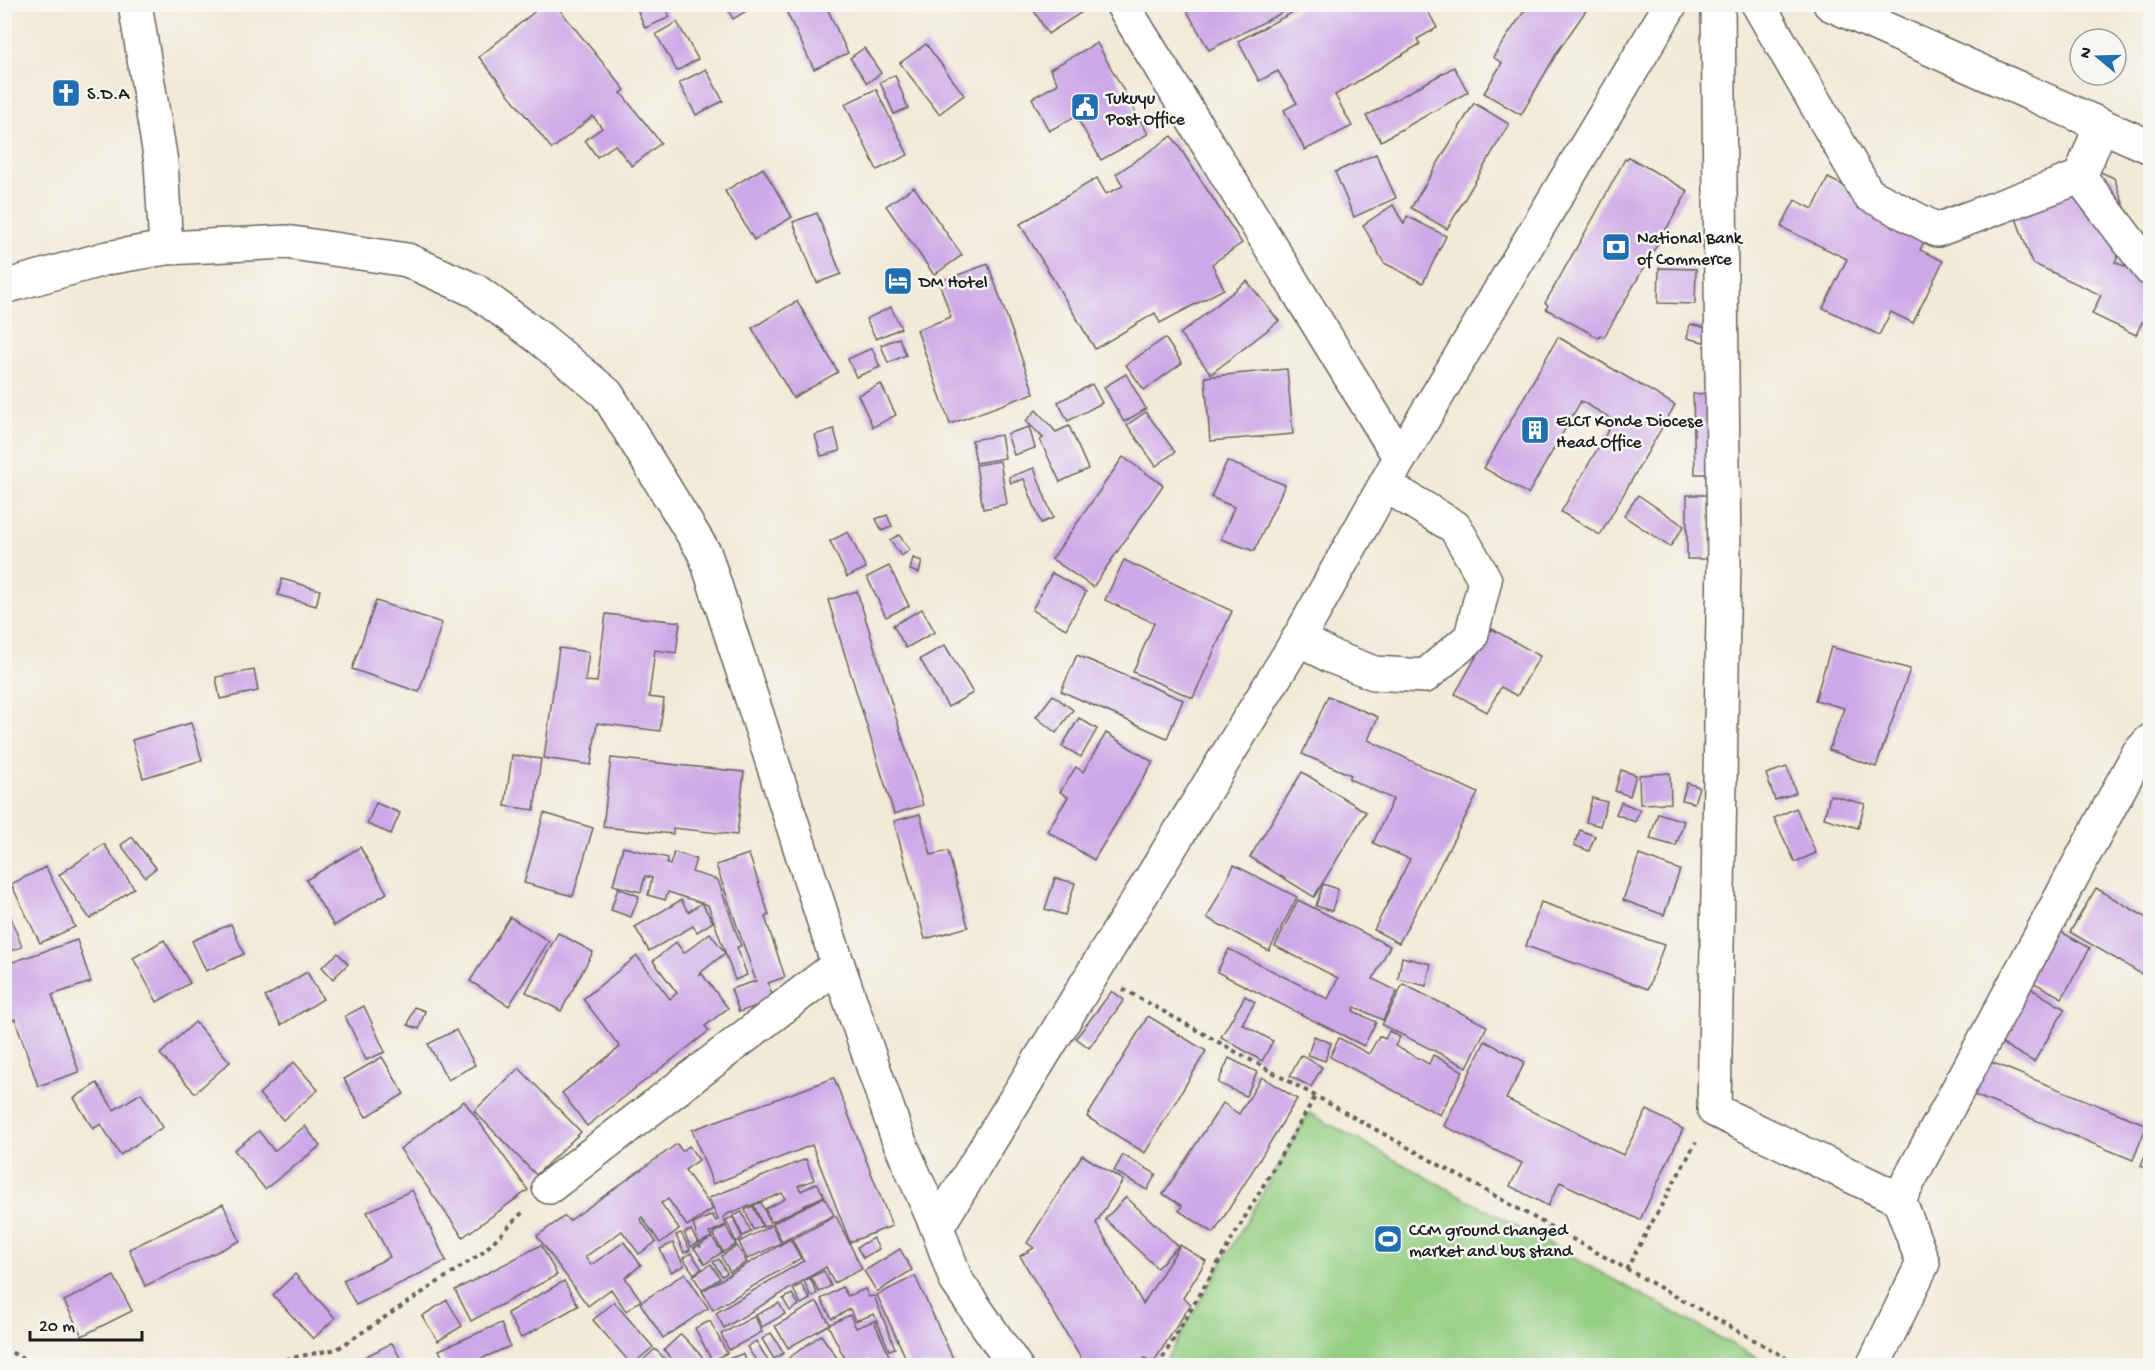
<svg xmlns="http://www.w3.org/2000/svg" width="2155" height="1370" font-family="'Gochi Hand',sans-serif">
<rect width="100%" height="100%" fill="#f6f6f2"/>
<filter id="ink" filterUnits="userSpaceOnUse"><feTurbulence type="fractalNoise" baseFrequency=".0167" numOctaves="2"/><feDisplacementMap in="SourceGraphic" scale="12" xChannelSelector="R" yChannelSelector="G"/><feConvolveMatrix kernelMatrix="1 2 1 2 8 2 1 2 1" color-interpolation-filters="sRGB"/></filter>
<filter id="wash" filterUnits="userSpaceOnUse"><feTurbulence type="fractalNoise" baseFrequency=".008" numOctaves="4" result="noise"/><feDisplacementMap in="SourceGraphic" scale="24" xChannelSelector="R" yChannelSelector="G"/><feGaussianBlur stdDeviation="1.35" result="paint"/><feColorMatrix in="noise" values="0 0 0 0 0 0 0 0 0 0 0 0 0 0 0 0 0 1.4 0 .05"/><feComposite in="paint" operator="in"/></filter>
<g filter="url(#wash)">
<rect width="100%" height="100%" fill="#f2e9d6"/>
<polygon fill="#95cf83" stroke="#587650" stroke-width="1.5" points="1309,1113 1770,1365 1163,1365"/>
<g id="blocks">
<g fill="#cda7e7">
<polygon points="544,4 555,4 625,90 621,93 661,143 632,166 615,145 597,157 585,140 602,128 593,116 552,149 479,57"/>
<polygon points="635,4 664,4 670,17 645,28"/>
<polygon points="725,4 758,4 733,19"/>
<polygon points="805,4 825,4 848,53 814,69 787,13"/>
<polygon points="1030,4 1089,4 1090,7 1048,34"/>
<polygon points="1183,4 1299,4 1209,50"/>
<polygon points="1309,4 1424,4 1437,28 1417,39 1420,44 1335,95 1352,126 1305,150 1284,110 1297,103 1278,71 1259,81 1238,41"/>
<polygon points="1529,4 1589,6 1558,51 1521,115 1484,93 1502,63 1493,57"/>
<polygon points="677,22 698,59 677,71 656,34"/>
<polygon points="1097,43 1148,134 1101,160 1076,116 1049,131 1032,98 1058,84 1050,69"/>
<polygon points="926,44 964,95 939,114 900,63"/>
<polygon points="864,48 881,73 867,83 850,58"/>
<polygon points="1454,67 1468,92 1381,141 1366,116"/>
<polygon points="706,69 723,101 696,115 679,83"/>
<polygon points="895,75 908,108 894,114 880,82"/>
<polygon points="876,89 908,155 877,170 845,104"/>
<polygon points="1474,103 1509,124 1447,229 1411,208"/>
<polygon points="1172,136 1242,243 1212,264 1224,289 1160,323 1155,313 1095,349 1020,224 1097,178 1106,194 1123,186 1116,174"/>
<polygon points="1376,154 1396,198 1354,217 1335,172"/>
<polygon points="1629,157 1688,191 1604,337 1600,335 1599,338 1546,309 1548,305 1545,303 1595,215 1625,159 1627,160"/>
<polygon points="2079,162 2114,178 2132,227 2115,262 2150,278 2150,326 2142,322 2136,335 2092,314 2101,295 2032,263 2015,215"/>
<polygon points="763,168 792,217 754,240 725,191"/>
<polygon points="1828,178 1881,204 1875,216 1925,240 1920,250 1943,261 1913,323 1891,312 1879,335 1823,308 1847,259 1781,227 1795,200 1813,209"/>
<polygon points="914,187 962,255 934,275 886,206"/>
<polygon points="1393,205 1404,224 1407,216 1446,236 1423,283 1384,263 1363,225"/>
<polygon points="817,213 841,274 817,283 793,222"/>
<polygon points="988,264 1034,393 950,424 917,330 951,317 939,282"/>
<polygon points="1659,268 1696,269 1695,304 1658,303"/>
<polygon points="1247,281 1279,321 1211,374 1180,334"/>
<polygon points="797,301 838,372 793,398 752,328"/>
<polygon points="891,307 901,328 876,339 866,319"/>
<polygon points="1690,324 1711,329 1707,343 1687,338"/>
<polygon points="1558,337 1675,405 1600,535 1561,512 1614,420 1581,401 1528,494 1484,468"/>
<polygon points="899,338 906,355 888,363 881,345"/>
<polygon points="1165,338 1182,363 1144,390 1126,365"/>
<polygon points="872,348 880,367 856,377 848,359"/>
<polygon points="1287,369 1293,434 1210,441 1205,377"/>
<polygon points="1126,374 1146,409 1124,422 1104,387"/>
<polygon points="881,384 896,415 873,427 858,395"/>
<polygon points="1092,384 1102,403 1068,421 1058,402"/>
<polygon points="1713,393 1714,474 1695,474 1693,394"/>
<polygon points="1036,410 1056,432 1069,426 1088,469 1060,482 1040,440 1043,438 1026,421"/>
<polygon points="1146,412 1175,452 1156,466 1127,425"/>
<polygon points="1029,427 1035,448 1014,455 1007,434"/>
<polygon points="834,429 840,451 821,456 815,435"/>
<polygon points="1001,435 1005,458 976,463 972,440"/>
<polygon points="1123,457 1163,485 1093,587 1052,559"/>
<polygon points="1000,461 1007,504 983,509 976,465"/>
<polygon points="1227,461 1285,485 1254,551 1221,539 1234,507 1211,497"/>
<polygon points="1034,468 1053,518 1041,523 1024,479 1011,483 1009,477"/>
<polygon points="1638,495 1684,526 1670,547 1624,516"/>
<rect x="1687" y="495" width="20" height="64"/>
<polygon points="887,515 892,526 882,531 876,519"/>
<polygon points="848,532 866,568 847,577 830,541"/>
<polygon points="899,535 910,550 901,556 890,540"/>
<polygon points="913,558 922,561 919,573 910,570"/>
<polygon points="1124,560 1232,611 1193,698 1133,672 1154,623 1105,600"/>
<polygon points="889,566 909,606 886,617 867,577"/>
<polygon points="1052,573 1086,592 1066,629 1032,610"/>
<polygon points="282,579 320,590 316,606 278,595"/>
<polygon points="857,591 923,805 894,814 828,600"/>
<polygon points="376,601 442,623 419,692 352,669"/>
<polygon points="922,609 935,632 906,648 893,625"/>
<polygon points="606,614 680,622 676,653 655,650 649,697 664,699 660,731 597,723 591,765 544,758 559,648 589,652 585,681 597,682"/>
<polygon points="1492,629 1540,656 1517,696 1501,687 1487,712 1455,694"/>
<polygon points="945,645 973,693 948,707 920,659"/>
<polygon points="1831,647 1910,669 1876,767 1829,750 1844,708 1815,700"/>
<polygon points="1077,655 1183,700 1167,738 1061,691"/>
<polygon points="254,670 258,691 220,699 216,677"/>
<polygon points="1053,695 1073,710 1056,733 1036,717"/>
<polygon points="1328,696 1378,717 1368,740 1478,793 1399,943 1374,930 1410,859 1373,843 1393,799 1349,779 1351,775 1302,754"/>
<polygon points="1079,718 1097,729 1081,757 1062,746"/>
<polygon points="191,723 202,760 143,778 132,740"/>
<polygon points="1106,733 1153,762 1094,860 1047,831 1068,797 1060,792 1076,767 1083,772"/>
<polygon points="512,755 541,759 534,810 505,806"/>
<polygon points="611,758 744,772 737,835 673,828 673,834 603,827"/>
<polygon points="1787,767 1796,793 1775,800 1766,774"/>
<polygon points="1621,770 1636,775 1630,796 1615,791"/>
<polygon points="1302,772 1366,812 1314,897 1250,857"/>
<polygon points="1670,773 1671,803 1640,804 1639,775"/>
<polygon points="1687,783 1699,787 1694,803 1682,800"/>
<polygon points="1830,795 1865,804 1858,828 1824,818"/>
<polygon points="1592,798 1607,802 1600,826 1586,822"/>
<polygon points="1621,802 1640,810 1635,822 1616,814"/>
<polygon points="376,803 400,813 391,834 367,824"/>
<polygon points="1796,808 1816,853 1795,862 1774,818"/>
<polygon points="544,813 593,828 573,896 524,883"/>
<polygon points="1658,813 1684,821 1676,846 1650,839"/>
<polygon points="920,814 931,855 948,851 968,927 925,939 894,821"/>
<polygon points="1580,830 1595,836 1589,851 1574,845"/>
<polygon points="132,837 156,868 145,877 121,845"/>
<polygon points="104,844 134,888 90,919 59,875"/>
<polygon points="360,847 387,893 334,926 306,880"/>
<polygon points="623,847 668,858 667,864 670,865 674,852 696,859 692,872 718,880 741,946 737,947 747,975 735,980 708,905 668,892 665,900 648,895 652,878 645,876 641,892 613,885"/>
<polygon points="749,854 769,915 765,917 785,977 768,983 774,1000 739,1012 731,989 756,981 716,865"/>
<polygon points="1639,855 1680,870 1664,915 1623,900"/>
<polygon points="1234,865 1297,897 1269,951 1207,918"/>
<polygon points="46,867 75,927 40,943 11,884"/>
<polygon points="1055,878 1075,883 1065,915 1045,909"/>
<polygon points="1323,884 1338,889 1332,911 1316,906"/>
<polygon points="618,888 639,896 631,917 611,910"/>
<polygon points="2096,888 2150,920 2150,979 2070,932"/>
<polygon points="681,900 688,912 702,903 713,922 697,932 693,926 649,951 635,927"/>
<polygon points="1298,900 1390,946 1373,979 1397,991 1383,1020 1355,1007 1353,1011 1376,1022 1364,1046 1217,972 1229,949 1328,999 1338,978 1275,946"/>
<polygon points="1541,902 1664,945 1648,989 1526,946"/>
<polygon points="7,908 22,947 4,953 4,909"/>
<polygon points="510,917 549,941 509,1006 470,981"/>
<polygon points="231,924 244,954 206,971 192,941"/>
<polygon points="2052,927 2090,948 2062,998 2025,978"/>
<polygon points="558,933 593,952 561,1011 526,992"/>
<polygon points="710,933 725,953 699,974 700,975 702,974 728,1008 705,1026 709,1031 587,1126 562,1093 620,1047 583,999 637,956 670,999 677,993 653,961 676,942 684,953"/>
<polygon points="77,940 91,982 52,995 79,1072 38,1086 15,1019 4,1023 4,965"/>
<polygon points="164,940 190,983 157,1002 133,958"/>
<polygon points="338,953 348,964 333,979 322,967"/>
<polygon points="1402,957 1431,964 1426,986 1398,979"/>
<polygon points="307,972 323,999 281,1025 265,997"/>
<polygon points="1403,984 1487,1026 1467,1067 1382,1025"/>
<polygon points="2023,984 2065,1009 2034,1062 1992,1038"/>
<polygon points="1112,991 1124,1000 1089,1048 1076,1038"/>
<polygon points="1245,996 1255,1002 1242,1024 1273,1041 1262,1061 1221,1037"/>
<polygon points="364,1006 385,1052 366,1060 345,1016"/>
<polygon points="414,1007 425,1011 419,1029 408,1025"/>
<polygon points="1148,1016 1206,1051 1145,1153 1087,1117"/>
<polygon points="195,1022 230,1062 195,1093 160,1054"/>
<polygon points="456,1030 475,1065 448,1080 428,1044"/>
<polygon points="1389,1031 1400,1037 1395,1046 1429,1064 1433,1055 1463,1071 1440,1115 1330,1057 1339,1038 1369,1054 1379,1036 1385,1039"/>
<polygon points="1314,1036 1331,1043 1325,1061 1308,1055"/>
<polygon points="1485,1041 1525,1062 1506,1099 1623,1155 1647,1110 1683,1129 1640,1220 1560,1182 1548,1206 1510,1186 1522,1163 1444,1126"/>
<polygon points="1301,1055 1322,1067 1311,1087 1290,1076"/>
<polygon points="382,1057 404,1094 366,1117 344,1079"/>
<polygon points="1229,1058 1257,1072 1246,1096 1218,1083"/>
<polygon points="1986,1060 2147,1125 2133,1160 1972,1094"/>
<polygon points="294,1062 318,1090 283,1120 259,1094"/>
<polygon points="519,1068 581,1132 536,1175 474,1111"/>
<polygon points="4,1070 10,1088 4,1090"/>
<polygon points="1262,1077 1297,1099 1214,1233 1179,1211 1182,1206 1163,1194 1223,1103 1239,1114"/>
<polygon points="834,1078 892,1226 850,1242 812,1145 713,1184 692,1130"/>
<polygon points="97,1083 114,1110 141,1093 163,1127 120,1155 101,1124 93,1129 74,1098"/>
<polygon points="464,1101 528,1190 463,1237 400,1149"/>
<polygon points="305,1126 320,1146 265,1189 234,1150 259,1131 274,1151"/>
<polygon points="677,1144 682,1151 689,1146 699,1160 685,1170 713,1209 687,1226 668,1199 661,1203 679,1229 660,1243 642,1217 640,1219 656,1242 639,1254 622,1231 585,1257 591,1265 624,1242 641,1265 625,1278 641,1300 626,1311 611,1289 588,1306 537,1236 565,1216 569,1221"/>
<polygon points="2150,1144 2150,1170 2141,1166"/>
<polygon points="1082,1155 1123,1180 1096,1223 1143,1304 1180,1245 1206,1261 1183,1298 1191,1304 1153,1363 1145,1358 1141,1365 1085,1365 1020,1256 1034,1248 1027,1243"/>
<polygon points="1123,1155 1156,1174 1147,1190 1114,1171"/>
<polygon points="806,1159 814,1180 798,1186 801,1191 817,1183 824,1196 772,1222 765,1209 785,1199 782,1193 732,1213 731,1212 723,1217 726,1225 709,1233 712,1237 699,1243 693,1224 712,1215 716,1221 718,1220 709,1198"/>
<polygon points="412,1190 446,1261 356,1305 343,1280 390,1257 367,1212"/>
<polygon points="824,1197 834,1215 782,1242 773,1223"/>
<polygon points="1126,1197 1178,1246 1157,1268 1105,1219"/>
<polygon points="761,1202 770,1224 763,1227 754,1205"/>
<polygon points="223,1204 240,1241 145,1286 129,1249"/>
<polygon points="753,1206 762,1226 753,1230 745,1210"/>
<polygon points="742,1212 751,1232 743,1236 733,1216"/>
<polygon points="836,1216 862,1269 834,1283 826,1267 724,1328 716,1313 803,1261 804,1262 792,1239"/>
<polygon points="733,1217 742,1238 736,1242 726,1220"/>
<polygon points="772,1225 781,1243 747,1259 739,1242"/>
<polygon points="726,1226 736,1245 723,1252 713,1233"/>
<polygon points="691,1230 698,1243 691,1247 684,1233"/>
<polygon points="681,1233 690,1250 684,1253 676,1235"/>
<polygon points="712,1237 722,1252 705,1264 694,1248 699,1245 701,1248 700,1245"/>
<polygon points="873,1238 879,1249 863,1258 857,1247"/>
<polygon points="790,1239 801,1258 713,1310 702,1291"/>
<polygon points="673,1243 684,1266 671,1272 660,1249"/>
<polygon points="541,1245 557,1275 471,1321 455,1290"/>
<polygon points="737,1246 747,1262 730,1272 721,1256"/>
<polygon points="900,1249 912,1270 877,1292 864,1271"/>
<polygon points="691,1253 702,1269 694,1274 683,1258"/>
<polygon points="719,1259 727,1273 722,1276 713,1262"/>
<polygon points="711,1264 720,1278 702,1290 693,1276"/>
<polygon points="824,1271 831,1286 819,1292 811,1277"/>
<polygon points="685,1273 708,1308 663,1338 640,1303"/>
<polygon points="295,1274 335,1318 313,1339 273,1295"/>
<polygon points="114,1276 132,1311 82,1336 64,1301"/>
<polygon points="915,1276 956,1365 909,1365 877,1295"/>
<polygon points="810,1278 817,1294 811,1297 804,1281"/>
<polygon points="564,1281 578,1306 521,1338 507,1313"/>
<polygon points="801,1284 810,1299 801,1304 793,1289"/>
<polygon points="842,1287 848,1296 865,1289 869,1297 874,1296 895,1348 889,1350 874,1314 855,1321 850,1309 832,1319 821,1299"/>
<polygon points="792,1294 799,1305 790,1311 783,1299"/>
<polygon points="447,1300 462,1326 438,1341 422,1316"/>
<polygon points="614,1302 653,1347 632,1365 593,1320"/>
<polygon points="817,1302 830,1324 788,1348 775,1326"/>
<polygon points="779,1303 785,1314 762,1327 756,1315"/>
<polygon points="850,1315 856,1328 874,1321 893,1365 872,1365 869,1359 857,1365 848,1365 828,1325"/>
<polygon points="755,1316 762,1332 729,1350 721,1334"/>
<polygon points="710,1321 727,1353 712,1361 695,1328"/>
<polygon points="501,1323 510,1346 467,1365 446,1365 439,1350"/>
<polygon points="771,1333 784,1353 774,1359 762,1339"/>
<polygon points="681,1334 710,1365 677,1365 664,1350"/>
<polygon points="821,1335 842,1365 779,1365"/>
<polygon points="756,1341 771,1365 759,1365 747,1347"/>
<polygon points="392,1343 404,1365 349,1365"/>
<polygon points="655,1349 671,1365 638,1365"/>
<polygon points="742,1354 750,1365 722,1365 720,1362"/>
</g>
</g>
</g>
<g filter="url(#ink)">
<use href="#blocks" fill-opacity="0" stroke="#67645d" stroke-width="1.5"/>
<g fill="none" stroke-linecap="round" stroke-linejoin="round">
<g stroke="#67645d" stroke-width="36">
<g id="minor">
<polyline points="135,4 161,162 166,248"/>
<polyline points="1122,4 1400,458"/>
<polyline points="1718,4 1724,560 1714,1110 1899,1199 1923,1263 1873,1366"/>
<polyline points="1758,4 1868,194 1937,230 2080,177 2101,126"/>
<polyline points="1830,4 2150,147"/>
<polyline points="2080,177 2150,269"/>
<polyline points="1299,638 1330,656 1374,673 1425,676 1471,637 1485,580 1455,527 1385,485"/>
<polyline points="549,1187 838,965"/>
<polyline points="1899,1199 2138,754 2150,741"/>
</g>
</g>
<g stroke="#67645d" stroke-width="36">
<polyline id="major" points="937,1227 1299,638 1400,458 1671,4"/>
</g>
<g stroke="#67645d" stroke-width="36">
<polyline id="highway" points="4,287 107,258 166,248 286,242 407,260 476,291 541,339 607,394 705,554 838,965 897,1136 937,1227 956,1280 1015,1366"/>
</g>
<g stroke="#67645d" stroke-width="4" stroke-dasharray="4.5 4.5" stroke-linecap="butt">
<polyline points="1123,989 1801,1366"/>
<polyline points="1626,1270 1696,1142"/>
<polyline points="4,1348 35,1366"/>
<polyline points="250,1366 337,1349 482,1253 523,1212"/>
<polyline points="522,1366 533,1360 552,1366"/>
<polyline points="1158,1366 1315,1097"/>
</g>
<use href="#minor" stroke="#fff" stroke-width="33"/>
<use href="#major" stroke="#fff" stroke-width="33"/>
<use href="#highway" stroke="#fff" stroke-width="33"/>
</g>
</g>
<defs>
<g id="church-square" transform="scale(1.5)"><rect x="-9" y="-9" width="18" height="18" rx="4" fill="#1f6fb2" stroke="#f6f6f2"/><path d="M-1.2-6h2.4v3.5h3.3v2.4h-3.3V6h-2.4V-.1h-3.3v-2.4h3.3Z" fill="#fff"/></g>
<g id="civic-square" transform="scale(1.5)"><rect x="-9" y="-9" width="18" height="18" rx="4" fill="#1f6fb2" stroke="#f6f6f2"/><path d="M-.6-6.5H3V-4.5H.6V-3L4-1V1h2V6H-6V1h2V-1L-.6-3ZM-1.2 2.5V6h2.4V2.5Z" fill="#fff"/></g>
<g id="bank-square" transform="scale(1.5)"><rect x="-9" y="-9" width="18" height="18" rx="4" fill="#1f6fb2" stroke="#f6f6f2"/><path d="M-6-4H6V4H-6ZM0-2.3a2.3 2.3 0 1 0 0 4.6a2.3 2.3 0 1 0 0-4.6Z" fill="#fff"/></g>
<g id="hotel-square" transform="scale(1.5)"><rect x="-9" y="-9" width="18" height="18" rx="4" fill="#1f6fb2" stroke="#f6f6f2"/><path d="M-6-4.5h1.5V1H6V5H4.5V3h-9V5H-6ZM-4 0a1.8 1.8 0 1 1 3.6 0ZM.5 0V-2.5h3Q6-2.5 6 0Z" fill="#fff"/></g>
<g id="building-square" transform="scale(1.5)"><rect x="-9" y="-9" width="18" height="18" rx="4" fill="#1f6fb2" stroke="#f6f6f2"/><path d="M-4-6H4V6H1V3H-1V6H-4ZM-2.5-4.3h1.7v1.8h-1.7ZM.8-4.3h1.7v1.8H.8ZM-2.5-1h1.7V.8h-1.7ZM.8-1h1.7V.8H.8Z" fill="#fff"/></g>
<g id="stadium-square" transform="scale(1.5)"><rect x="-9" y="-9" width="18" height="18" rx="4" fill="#1f6fb2" stroke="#f6f6f2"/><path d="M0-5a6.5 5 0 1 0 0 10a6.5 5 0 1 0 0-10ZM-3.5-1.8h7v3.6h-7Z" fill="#fff"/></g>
</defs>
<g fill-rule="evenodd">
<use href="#church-square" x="66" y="93"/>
<use href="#civic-square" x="1085" y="107"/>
<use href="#bank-square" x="1616" y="247"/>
<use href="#hotel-square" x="898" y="281"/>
<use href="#building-square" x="1535" y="430"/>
<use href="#stadium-square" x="1388" y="1239"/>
</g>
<g text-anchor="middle" stroke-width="5" stroke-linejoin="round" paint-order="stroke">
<g font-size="18" fill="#1c1c1c" stroke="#f6f6f2" text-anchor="start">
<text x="87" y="99">S.D.A</text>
<text x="1106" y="103">Tukuyu<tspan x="1106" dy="21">Post Office</tspan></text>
<text x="1637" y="243">National Bank<tspan x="1637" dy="21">of Commerce</tspan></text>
<text x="919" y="287">DM Hotel</text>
<text x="1556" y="426">ELCT Konde Diocese<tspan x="1556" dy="21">Head Office</tspan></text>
<text x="1409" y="1235">CCM ground changed<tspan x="1409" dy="21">market and bus stand</tspan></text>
</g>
</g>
<rect width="2155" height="1370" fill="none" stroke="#f6f6f2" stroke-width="24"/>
<g transform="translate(2098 57) rotate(289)"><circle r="28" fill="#f6f6f2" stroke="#9f9f9c" stroke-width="1.5"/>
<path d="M0-4.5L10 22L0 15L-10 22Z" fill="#1f6fb2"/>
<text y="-9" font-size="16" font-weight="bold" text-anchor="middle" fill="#1c1c1c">N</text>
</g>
<path d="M30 1331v9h112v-9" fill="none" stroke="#1c1c1c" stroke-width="3"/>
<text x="39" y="1331" font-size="18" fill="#1c1c1c" stroke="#f6f6f2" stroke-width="4.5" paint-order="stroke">20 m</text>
</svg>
